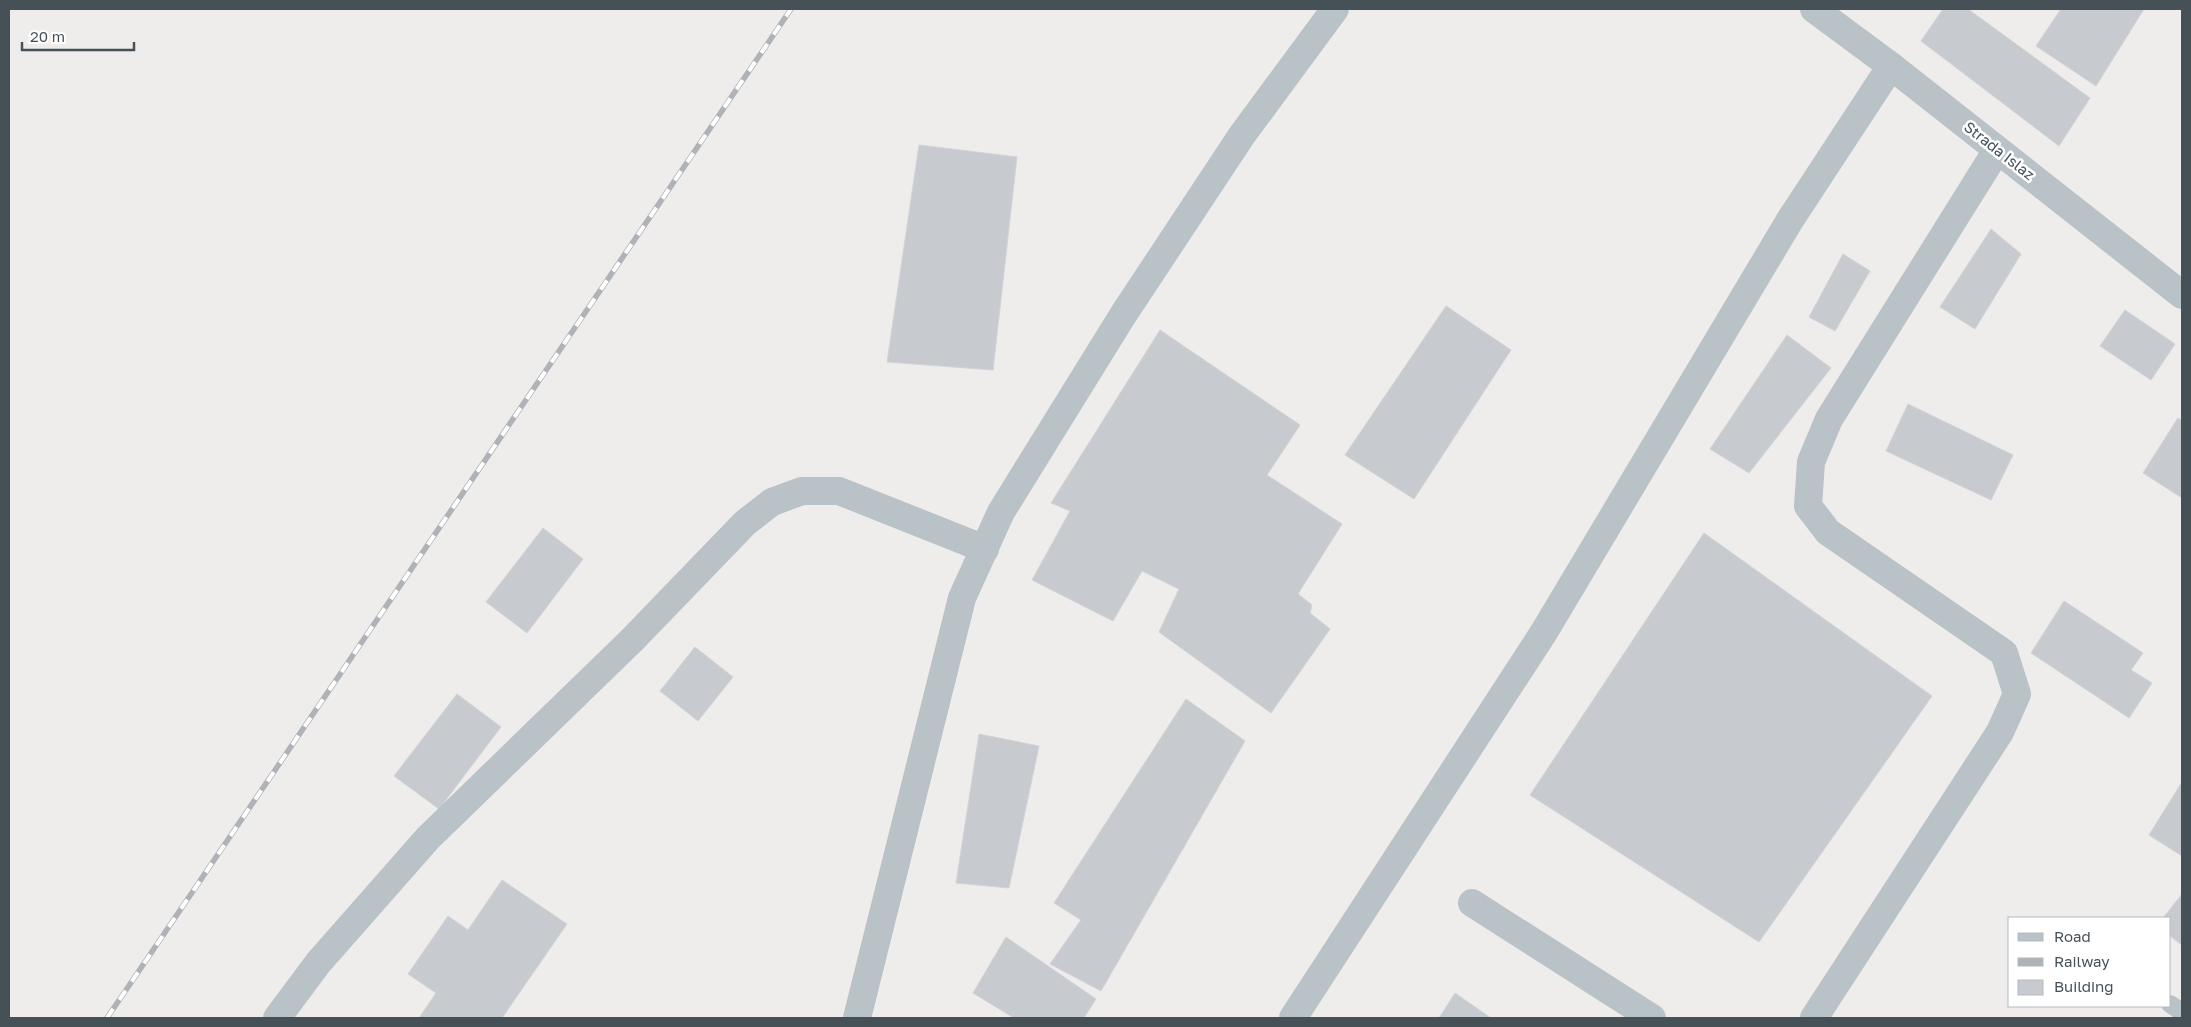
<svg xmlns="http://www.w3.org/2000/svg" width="2191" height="1027" font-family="'Golos Text',sans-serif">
<rect width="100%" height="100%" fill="#efecec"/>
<g fill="#c7cacf" stroke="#d1d3d7">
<polygon points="1943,9 1968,9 2090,98 2059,146 1921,41"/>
<polygon points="2061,9 2144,9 2096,86 2036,46"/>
<polygon points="919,145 1017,157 993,370 887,362"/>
<polygon points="1991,229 2021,254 1975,329 1940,307"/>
<polygon points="1843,254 1870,271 1835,331 1809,317"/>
<polygon points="1446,306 1511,350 1414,499 1345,455"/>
<polygon points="2125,310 2175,344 2151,380 2100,346"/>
<polygon points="1160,330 1300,425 1267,475 1342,524 1298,594 1312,605 1310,613 1330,629 1271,713 1159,632 1179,589 1142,571 1113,621 1032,580 1070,511 1051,503"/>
<polygon points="1787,335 1831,368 1749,473 1710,449"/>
<polygon points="1908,404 2013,455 1991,500 1886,451"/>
<polygon points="2178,418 2182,421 2182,498 2143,473"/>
<polygon points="543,528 583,559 527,633 486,602"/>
<polygon points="1704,533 1932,696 1759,942 1530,795"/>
<polygon points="2064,601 2143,653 2131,670 2152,683 2129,718 2031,653"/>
<polygon points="695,647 733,677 698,721 660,691"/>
<polygon points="457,694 501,727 439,809 394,776"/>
<polygon points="1186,699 1245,741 1101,991 1050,964 1081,920 1054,903"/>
<polygon points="979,734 1039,746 1009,888 956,883"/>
<polygon points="2182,782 2182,856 2149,835"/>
<polygon points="502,880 567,924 502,1018 419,1018 436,993 408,974 448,916 468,930"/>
<polygon points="2182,894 2182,945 2170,936 2170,918 2163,918"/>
<polygon points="1006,937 1096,999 1084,1018 1014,1018 973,993"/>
<polygon points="1455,993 1491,1018 1439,1018"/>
</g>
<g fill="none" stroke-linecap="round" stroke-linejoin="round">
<polyline stroke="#b9c2c7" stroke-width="18" points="2170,1004 2182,1012"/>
<g stroke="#b9c2c7" stroke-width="28">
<polyline points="1814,9 1891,66 2182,295"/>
<polyline points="1472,903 1652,1018"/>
<polyline points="277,1018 318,963 428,838 632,640 745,523 772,502 802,491 839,491 985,549"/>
<polyline points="857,1018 962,598 1001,512 1123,315 1242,135 1335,9"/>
<polyline points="1293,1018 1544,632 1790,220 1891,66"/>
<polyline points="1814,1018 2000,732 2017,694 2004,653 1828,532 1808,506 1811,462 1829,419 1997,150"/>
</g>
<g stroke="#afb2b6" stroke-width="5.5">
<polyline id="rail" points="107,1018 791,9"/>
</g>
<use href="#rail" stroke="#fff" stroke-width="4" stroke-dasharray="11" stroke-linecap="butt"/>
</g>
<g text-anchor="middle" stroke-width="5" stroke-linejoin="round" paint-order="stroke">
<g font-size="15" fill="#465157" stroke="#fff">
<text transform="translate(1999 151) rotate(38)" y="5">Strada Islaz</text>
</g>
</g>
<rect width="2191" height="1027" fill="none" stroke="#465157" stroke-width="20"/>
<rect x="2008" y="917" width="162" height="90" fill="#ffffff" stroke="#b5b9bc"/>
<rect x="2018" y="933" width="25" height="8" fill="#b9c2c7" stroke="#b5b9bc"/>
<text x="2054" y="942" font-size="15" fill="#465157">Road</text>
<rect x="2018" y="958" width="25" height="8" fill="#afb2b6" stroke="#b5b9bc"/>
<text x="2054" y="967" font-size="15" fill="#465157">Railway</text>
<rect x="2018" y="980" width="25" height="15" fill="#c7cacf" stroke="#b5b9bc"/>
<text x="2054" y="992" font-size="15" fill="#465157">Building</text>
<path d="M22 42v8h112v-8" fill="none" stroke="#465157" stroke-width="2.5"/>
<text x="30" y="42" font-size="15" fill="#465157" stroke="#ffffff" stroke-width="4" paint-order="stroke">20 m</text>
</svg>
